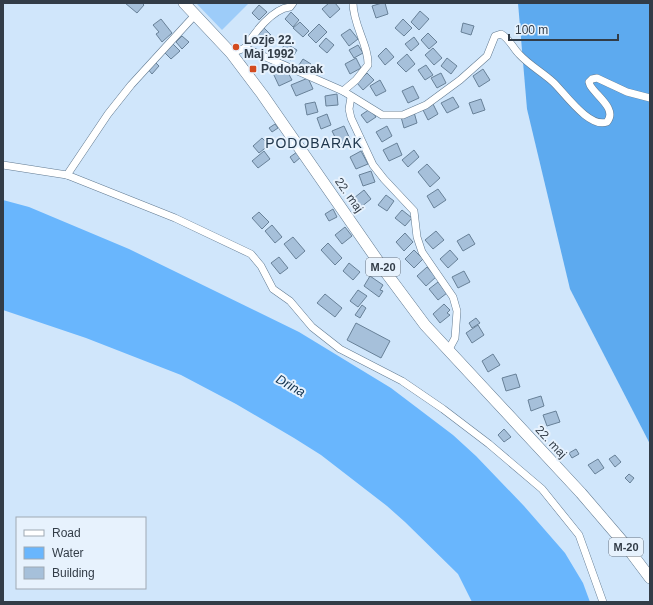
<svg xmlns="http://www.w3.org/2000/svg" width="653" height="605" font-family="Arial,sans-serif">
<rect width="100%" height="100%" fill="#d0e6fb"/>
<polygon fill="#9dccf9" points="196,3 249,3 222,30"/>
<polygon fill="#5daaef" points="518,3 650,3 650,444 570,289 527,109"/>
<polygon fill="#69b6fd" points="3,200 29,207 129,249 299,332 391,388 453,435 476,456 524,506 565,553 583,583 590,602 472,602 458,574 405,522 387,506 321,455 294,438 236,404 181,375 86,338 3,310"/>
<g fill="#a6c0da" stroke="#688198">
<polygon points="125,3 142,3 144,5 137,13"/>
<polygon points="329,3 335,3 340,9 330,18 322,9"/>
<polygon points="382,3 385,3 388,14 376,18 372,6"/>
<polygon points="259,5 267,12 259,20 252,13"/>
<polygon points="420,11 429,19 419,30 411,22"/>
<polygon points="291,12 299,20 293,27 285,19"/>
<polygon points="161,19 172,33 162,42 156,34 159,32 153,25"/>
<polygon points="403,19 412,28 404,36 395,28"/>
<polygon points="300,22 309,31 303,37 293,28"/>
<polygon points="463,23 474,26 471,35 461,32"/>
<polygon points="319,24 327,32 316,43 308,35"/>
<polygon points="263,27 271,35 261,44 254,36"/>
<polygon points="350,29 358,39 349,46 341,35"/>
<polygon points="428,33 437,42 429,49 421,40"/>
<polygon points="182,36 189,42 182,49 176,42"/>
<polygon points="414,37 419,44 411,51 405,44"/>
<polygon points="326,38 334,45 327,53 319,46"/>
<polygon points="285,43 297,50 291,60 280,53"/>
<polygon points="173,44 180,51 171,59 164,52"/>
<polygon points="358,45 363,53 354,58 349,50"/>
<polygon points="386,48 394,57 385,65 378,56"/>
<polygon points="433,48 442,58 434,65 425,55"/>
<polygon points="407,54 415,64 406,72 397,63"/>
<polygon points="356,58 361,68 350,74 345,64"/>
<polygon points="447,58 457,66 451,74 441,66"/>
<polygon points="303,59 311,64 307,70 299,65"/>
<polygon points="154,61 159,66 152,74 147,68"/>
<polygon points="426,65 433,75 425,80 418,70"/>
<polygon points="285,67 292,80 279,86 273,73"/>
<polygon points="483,69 490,80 479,87 473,76"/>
<polygon points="367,73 374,80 363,90 357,83"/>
<polygon points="441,73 446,83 437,88 431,78"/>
<polygon points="308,78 313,89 296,96 291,85"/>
<polygon points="380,80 386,91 376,96 370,86"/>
<polygon points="413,86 419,98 408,103 402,91"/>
<polygon points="337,94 338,105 326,106 325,96"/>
<polygon points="453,97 459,107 447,113 441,103"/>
<polygon points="481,99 485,110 473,114 469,103"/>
<polygon points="315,102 318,112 307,115 305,104"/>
<polygon points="433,104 438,114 428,120 423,110"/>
<polygon points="370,109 376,117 367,123 361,115"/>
<polygon points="414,112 417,123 404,128 401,117"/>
<polygon points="327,114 331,125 321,129 317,118"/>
<polygon points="275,124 278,128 272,132 269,128"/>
<polygon points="344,126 350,139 339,145 332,131"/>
<polygon points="387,126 392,136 382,142 376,132"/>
<polygon points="262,138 269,145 259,153 253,146"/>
<polygon points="397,143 402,155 389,161 383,150"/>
<polygon points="414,150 419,157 408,167 402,160"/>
<polygon points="264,151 270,159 258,168 252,161"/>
<polygon points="361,151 368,164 356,169 350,157"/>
<polygon points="297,152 301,157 294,163 290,157"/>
<polygon points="427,164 440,178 430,187 418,172"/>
<polygon points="371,171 375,182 363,186 359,175"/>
<polygon points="438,189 446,200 434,208 427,196"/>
<polygon points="364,190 371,199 361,207 354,198"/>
<polygon points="386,195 394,201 387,211 378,205"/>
<polygon points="333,209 337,217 329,221 325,214"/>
<polygon points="402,210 412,218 405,226 395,218"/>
<polygon points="259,212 269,222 262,229 252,218"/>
<polygon points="272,225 282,237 275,243 265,231"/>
<polygon points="345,227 352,236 342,244 335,235"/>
<polygon points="436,231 444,240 433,249 425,240"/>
<polygon points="405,233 413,242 404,251 396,242"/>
<polygon points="469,234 475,244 463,251 457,241"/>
<polygon points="293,237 305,251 296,259 284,244"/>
<polygon points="328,243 342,258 335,265 321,250"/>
<polygon points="414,250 423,259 414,268 405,259"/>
<polygon points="450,250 458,259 448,268 440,259"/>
<polygon points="279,257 288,268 280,274 271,263"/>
<polygon points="349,263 360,272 353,280 343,271"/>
<polygon points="427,267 436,277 426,286 417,276"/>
<polygon points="464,271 470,282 458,288 452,277"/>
<polygon points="370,276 383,285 380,290 383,291 379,297 364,286"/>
<polygon points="438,282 447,293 438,300 429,289"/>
<polygon points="358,290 367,296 358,307 350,301"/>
<polygon points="325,294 342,308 335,317 317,303"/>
<polygon points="444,304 450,310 447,313 450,315 440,323 433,314"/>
<polygon points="362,305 366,308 360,318 355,315"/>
<polygon points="476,318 480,323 472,328 469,323"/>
<polygon points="356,323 390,341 381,358 347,340"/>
<polygon points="478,325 484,335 472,343 466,333"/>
<polygon points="493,354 500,365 488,372 482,361"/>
<polygon points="516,374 520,387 506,391 502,378"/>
<polygon points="541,396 544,406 531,411 528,400"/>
<polygon points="556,411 560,422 547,426 543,415"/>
<polygon points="504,429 511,437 504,442 498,435"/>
<polygon points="576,449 579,454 572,458 569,453"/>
<polygon points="615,455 621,462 615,467 609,459"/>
<polygon points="598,459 604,468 595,474 588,465"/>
<polygon points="629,474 634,478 630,483 625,478"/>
</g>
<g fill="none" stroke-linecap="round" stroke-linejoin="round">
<g stroke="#617a91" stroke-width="8">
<g id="street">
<path d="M245,48C254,33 272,9 290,7L293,3"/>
<path d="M231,53L245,48L343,91L382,115H403L426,105L460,80L487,56L495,36L501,34C509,38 513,48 519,54C529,65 542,72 553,82C564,92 589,129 607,122C618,109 595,95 590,85L589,82L592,79L597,78L627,92L650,98"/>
<path d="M343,91L356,80L368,65C369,46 353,25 353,3"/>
<polyline points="351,97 349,109 351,118 373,165 384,179 414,211 417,237 422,252 453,297 457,311 455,338 448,351"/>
<polyline points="3,165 67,175 175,218 251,254 261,266 273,289 290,301 312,327 340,349 402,381 443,409 489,444 542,489 579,535 603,602"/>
<polyline points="67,175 108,114 131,85 195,15"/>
</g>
</g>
<g stroke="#617a91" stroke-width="12">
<polyline id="primary" points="184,3 231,53 262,94 387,274 425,325 581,493 623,542 650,578"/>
</g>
<use href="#street" stroke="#fff" stroke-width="7"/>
<use href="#primary" stroke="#fff" stroke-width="11"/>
</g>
<g fill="#d34b20" stroke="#e7f2fd" stroke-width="1.5">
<circle cx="236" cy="47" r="4"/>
<rect x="249" y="65" width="8" height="8" rx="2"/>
</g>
<g text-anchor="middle" stroke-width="4" stroke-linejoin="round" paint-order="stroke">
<g fill="#e7f2fd" stroke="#68737e" stroke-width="1">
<rect x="366" y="258" width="34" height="18" rx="3"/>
<rect x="609" y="538" width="34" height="18" rx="3"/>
</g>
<g font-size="11" font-weight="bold" fill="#323c47">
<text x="383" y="271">M-20</text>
<text x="626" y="551">M-20</text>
</g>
<g font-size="12" font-weight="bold" fill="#323c47" stroke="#e7f2fd" text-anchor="start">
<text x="244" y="44">Lozje 22.<tspan x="244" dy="14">Maj 1992</tspan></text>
<text x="261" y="73">Podobarak</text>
</g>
<g font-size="12" fill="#323c47" stroke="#e7f2fd">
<text transform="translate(349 195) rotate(55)" y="4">22. maj</text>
<text transform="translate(551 442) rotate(47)" y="4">22. maj</text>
</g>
<g font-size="13" font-style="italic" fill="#12324e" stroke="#e7f2fd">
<text transform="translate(291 385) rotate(29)" y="5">Drina</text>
</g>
<g font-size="14" letter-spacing="1" fill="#21374c" stroke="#e7f2fd">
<text x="314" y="148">PODOBARAK</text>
</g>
</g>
<rect width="653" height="605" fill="none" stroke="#323c47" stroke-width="8"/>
<rect x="16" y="517" width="130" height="72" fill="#e7f2fd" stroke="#9fa9b4"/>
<rect x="24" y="530" width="20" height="6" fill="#ffffff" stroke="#9fa9b4"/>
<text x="52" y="537" font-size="12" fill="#323c47">Road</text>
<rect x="24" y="547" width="20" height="12" fill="#69b6fd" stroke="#9fa9b4"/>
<text x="52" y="557" font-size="12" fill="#323c47">Water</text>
<rect x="24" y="567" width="20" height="12" fill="#a6c0da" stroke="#9fa9b4"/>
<text x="52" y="577" font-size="12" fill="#323c47">Building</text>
<path d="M509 34v6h109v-6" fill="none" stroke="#323c47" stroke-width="2"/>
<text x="515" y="34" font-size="12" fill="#323c47" stroke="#e7f2fd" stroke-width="3" paint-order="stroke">100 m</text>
</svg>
